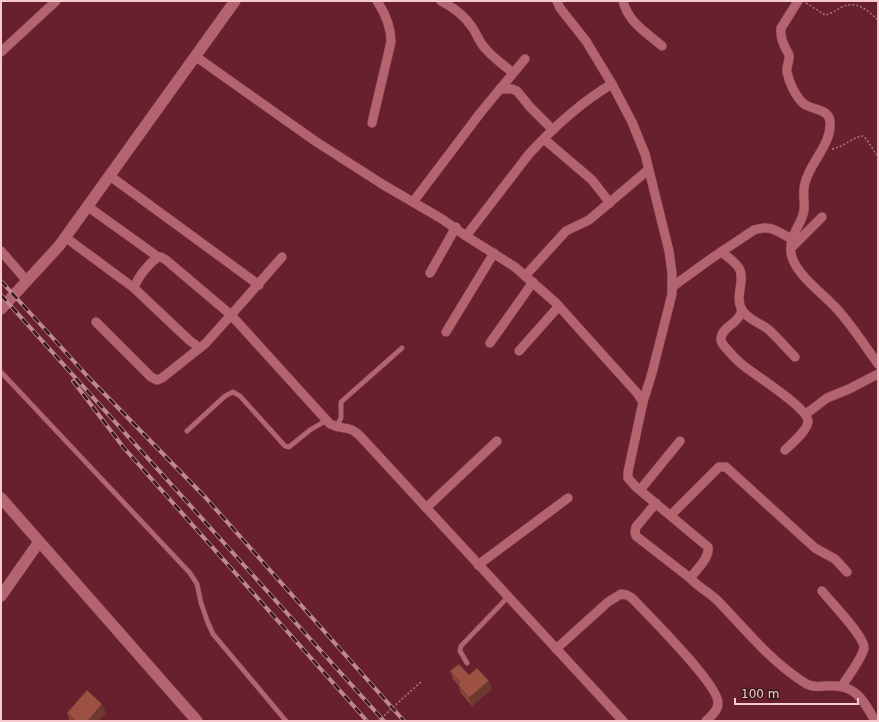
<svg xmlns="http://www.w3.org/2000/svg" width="879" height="722" font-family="'DejaVu Sans',sans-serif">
<rect width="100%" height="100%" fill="#68202e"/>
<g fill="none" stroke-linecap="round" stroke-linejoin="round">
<g stroke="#7d3c4d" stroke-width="5.5">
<g id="service">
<polyline points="1,372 190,573 197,584 201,603 208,623 213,634 286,721"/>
<polyline points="336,427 341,418 341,402 402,348"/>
<polyline points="187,431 225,396 233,392 240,396 285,446 289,447 310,430 327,420"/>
<polyline points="467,663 460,651 461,646 508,597"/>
</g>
</g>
<g stroke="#7d3c4d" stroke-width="10">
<g id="minor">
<path d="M441,1C453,7 464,15 472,27C477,34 479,42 485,48C493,58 504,65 513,73"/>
<polyline points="557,1 560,8 586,41 612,84 632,122 645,154 669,251 672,273 672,294 652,373 643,402"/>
<path d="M623,1C628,22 647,33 662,46"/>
<path d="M798,1L781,28C780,39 784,45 789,55C790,61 786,66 787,72C789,83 796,97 804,104C812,110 830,109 830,122C832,144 810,162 805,183C802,192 805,201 804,210C802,226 789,233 791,253C794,274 824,294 838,310C853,327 865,346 878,364"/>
<polyline points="1,52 56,1"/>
<path d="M195,56L315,141L382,184L442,219L466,236L515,267L556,303L637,393L643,402L628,472V478L636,487L708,547C710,558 696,570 690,578C698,587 710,593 718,601C746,630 770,661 805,683C811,687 817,687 825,686C854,684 861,696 874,719"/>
<polyline points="500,89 512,89 517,91 530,107 553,130"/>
<path d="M372,123L391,42C391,27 385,13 377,1"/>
<polyline points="544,139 592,180 610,203"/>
<polyline points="110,176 259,285"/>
<polyline points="413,202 481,112 525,59"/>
<polyline points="87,206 158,257"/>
<path d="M466,236L529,154C554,127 581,102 612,84"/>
<polyline points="65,237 134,288"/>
<polyline points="791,248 822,217"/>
<polyline points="1,251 27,281"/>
<path d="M721,252C727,256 734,261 739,268C746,280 734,296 742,310C748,320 761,323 769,330C778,338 786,348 795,357"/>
<path d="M158,257H161L166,260L231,315L205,344L201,347L197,346L189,340L134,288C138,277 148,264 158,257Z"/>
<path d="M282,257L231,315L330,424C344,431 349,424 361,437L623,721"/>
<polyline points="430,273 456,227"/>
<polyline points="525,276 566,231 589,220 648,170"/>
<path d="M672,287L712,258L754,230C771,224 777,232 792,239"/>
<path d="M742,310C741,312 740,316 738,318C733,325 721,329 721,339C721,342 723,345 725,347C731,354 737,361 744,366C756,376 809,408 808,422C807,431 791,444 785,450"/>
<polyline points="96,322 151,377 157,380 162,378 201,347"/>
<polyline points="446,332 494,253"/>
<polyline points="490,343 533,282"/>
<polyline points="519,351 559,306"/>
<polyline points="806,414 827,398 849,389 878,374"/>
<polyline points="640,490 680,441"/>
<polyline points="656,503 636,527 635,532 636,536 690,578"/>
<polyline points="426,508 497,441"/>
<polyline points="671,515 719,467 726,467 815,548 835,559 847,572"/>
<polyline points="478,565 568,498"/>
<path d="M822,591C830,601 865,637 864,648C862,659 848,676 842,686"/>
<path d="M556,649L608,602L621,594L627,595L632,598C648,615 719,685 718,703C718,711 711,716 706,721"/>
</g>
</g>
<g stroke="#7d3c4d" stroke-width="12">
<g id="tertiary">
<polyline points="1,309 59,246 235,1"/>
<polyline points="1,498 197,721"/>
<polyline points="1,596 39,542"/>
</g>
</g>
<g stroke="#af747e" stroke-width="1.5" stroke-dasharray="2 2" stroke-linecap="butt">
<path d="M806,3L825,15C831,14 836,10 842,7C857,0 867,10 878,20"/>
<path d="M832,149C844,147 852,137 863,136C870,142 872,150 878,156"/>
</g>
<use href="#service" stroke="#b4646f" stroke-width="4.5"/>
<use href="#minor" stroke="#b4646f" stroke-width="9"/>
<use href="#tertiary" stroke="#b4646f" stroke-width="11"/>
<g stroke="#bf8890" stroke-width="4">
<g id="rail">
<polyline points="1,281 90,379 205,497 404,721"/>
<polyline points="1,295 384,721"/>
<polyline points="73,381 124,448 367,721"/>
</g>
</g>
<use href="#rail" stroke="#39181d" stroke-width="2.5" stroke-dasharray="8" stroke-linecap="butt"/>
<polyline stroke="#af747e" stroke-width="1.5" stroke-dasharray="2 2" stroke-linecap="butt" points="378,721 422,681"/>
</g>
<g fill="#86463a">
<polygon points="450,671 469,675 492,689 472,706 461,693 458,685 453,679"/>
<polygon points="67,713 106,713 98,721 70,721"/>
</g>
<g fill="#6d392f">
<polygon points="489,681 492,689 472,706 469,698"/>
<polygon points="102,704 106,713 98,721 88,721"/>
</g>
<g fill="#9c5143" stroke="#6d392f">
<polygon points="459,664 469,675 477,668 489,681 469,698 458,685 460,682 450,671"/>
<polygon points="87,690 102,704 88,721 76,721 67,713"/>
</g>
<rect width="879" height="722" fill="none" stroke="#f6c9ce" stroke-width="4"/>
<path d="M735 698v6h123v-6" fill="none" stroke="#f6c9ce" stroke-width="2"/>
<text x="741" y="698" font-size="12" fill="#f6c9ce" stroke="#39181d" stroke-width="3" paint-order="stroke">100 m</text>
</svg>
